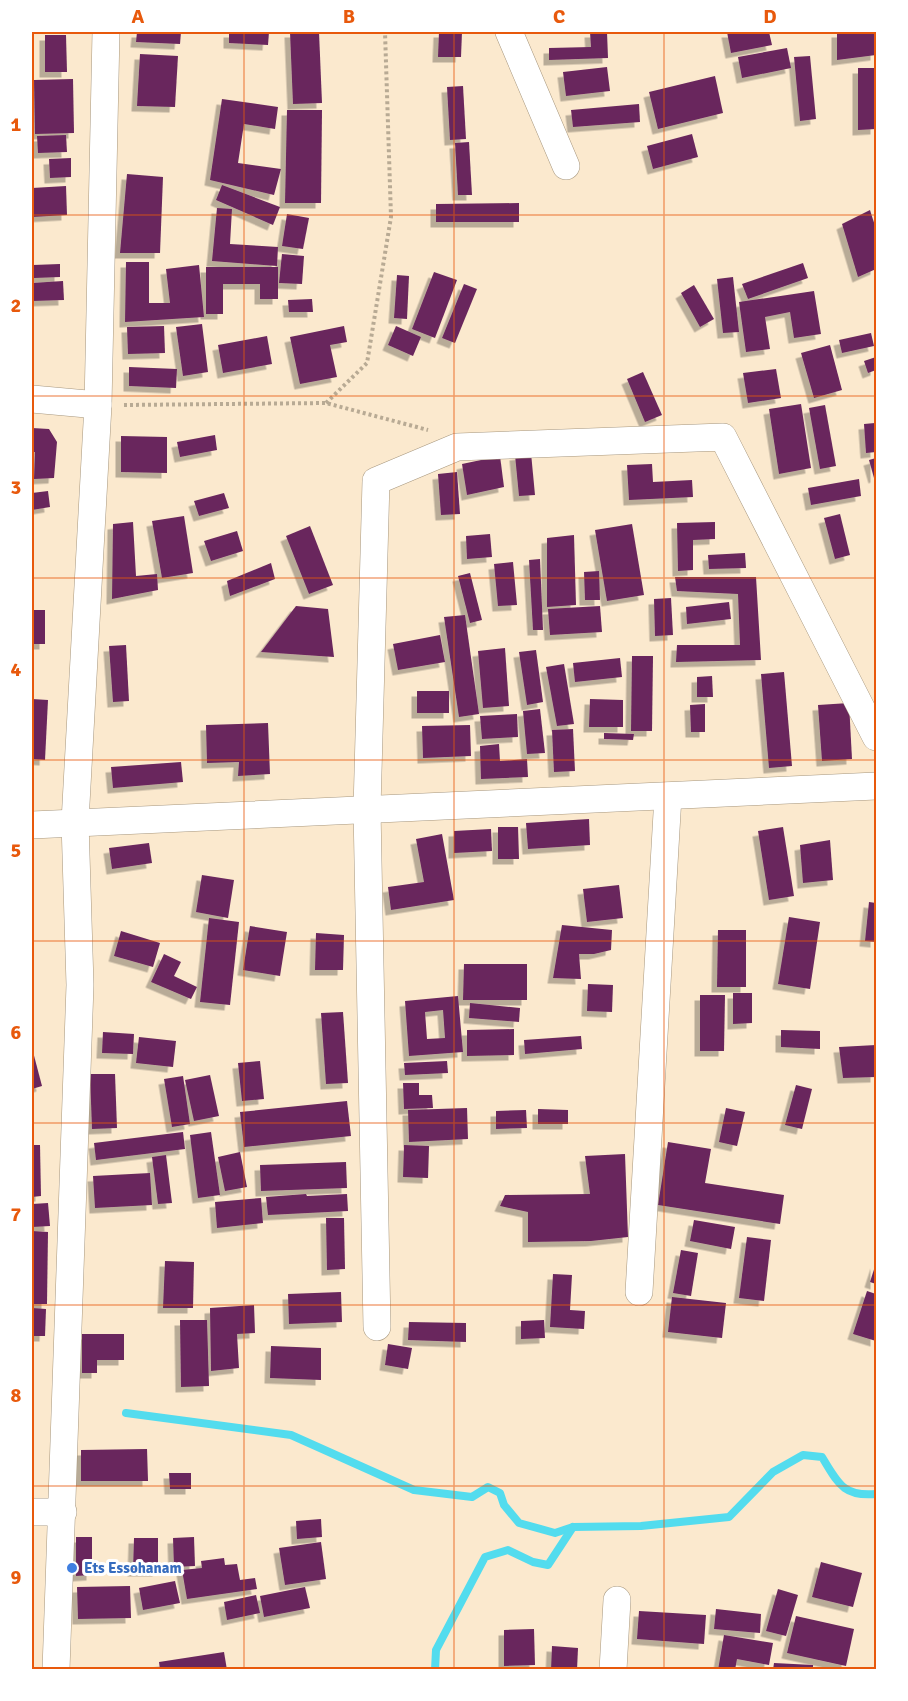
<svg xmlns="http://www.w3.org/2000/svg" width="908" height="1701" font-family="Signika,sans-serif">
<defs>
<filter id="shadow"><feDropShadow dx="-5.5" dy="5.5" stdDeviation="0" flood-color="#0004"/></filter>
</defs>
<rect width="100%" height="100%" fill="#fbe9ce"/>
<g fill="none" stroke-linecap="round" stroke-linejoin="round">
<g stroke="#53dcee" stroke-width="8">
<path d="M126,1413L291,1435L414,1490L472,1497L488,1487L500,1493L504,1505L519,1523L555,1533L573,1527L641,1526L729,1517L773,1472L803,1455L822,1457C838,1483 843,1497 876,1494"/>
<polyline points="435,1670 436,1650 485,1557 508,1550 533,1562 548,1565 573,1527"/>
</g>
</g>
<g fill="#69265d" fill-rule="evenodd" filter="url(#shadow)">
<polygon points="137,32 181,32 180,44 136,42"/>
<polygon points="229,32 269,32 268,45 229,43"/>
<polygon points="290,32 319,32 322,103 293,104"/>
<polygon points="439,32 462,32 461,57 438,57"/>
<polygon points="590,32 607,32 608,58 549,60 549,48 591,47"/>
<polygon points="727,32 769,32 772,45 731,53"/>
<polygon points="837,32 876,32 876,55 837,60"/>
<polygon points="45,35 66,35 67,72 45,72"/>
<polygon points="787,48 791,68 742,78 738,57"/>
<polygon points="140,54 178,56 175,107 137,106"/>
<polygon points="810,56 816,119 800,121 794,57"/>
<polygon points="607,67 610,91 566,96 563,72"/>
<polygon points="858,68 876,68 876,129 858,130"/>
<polygon points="715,76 723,113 658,129 649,92"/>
<polygon points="73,79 74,133 35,134 34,80"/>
<polygon points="463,86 466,139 450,140 447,87"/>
<polygon points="222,99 278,107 275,129 244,124 238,163 281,169 274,195 210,180"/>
<polygon points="639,104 640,122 573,127 571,110"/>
<polygon points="287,110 322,110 321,203 285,203"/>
<polygon points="692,134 698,157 653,169 647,146"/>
<polygon points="66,135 67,152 38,153 37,136"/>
<polygon points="469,142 472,195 458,195 455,143"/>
<polygon points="71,158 71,177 50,178 49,159"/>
<polygon points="127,174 163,177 160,253 120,253"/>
<polygon points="222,185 280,207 273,225 216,200"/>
<polygon points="66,186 67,215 32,217 32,188"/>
<polygon points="519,203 519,222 436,222 436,204"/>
<polygon points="217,208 232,209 230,244 278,247 277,266 212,261"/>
<polygon points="870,210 876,229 876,269 858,277 842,224"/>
<polygon points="287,214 309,218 303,249 282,246"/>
<polygon points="282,254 304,256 302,284 279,283"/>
<polygon points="126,262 149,262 149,303 170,303 166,269 199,265 204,317 125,322"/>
<polygon points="803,263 808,278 748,299 742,284"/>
<polygon points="60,264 60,277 34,278 33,265"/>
<polygon points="206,267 278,267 278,299 260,299 260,284 223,284 223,314 206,314"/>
<polygon points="434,272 457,280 435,338 412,329"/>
<polygon points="397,275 409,276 407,319 394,318"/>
<polygon points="733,277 739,332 723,333 717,279"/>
<polygon points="63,281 64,300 32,301 32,283"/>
<polygon points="464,284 477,289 455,343 442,338"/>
<polygon points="694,285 714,319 700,327 681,293"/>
<polygon points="814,291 821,334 794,338 790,312 765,317 770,349 746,352 739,302"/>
<polygon points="312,299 313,312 289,312 288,300"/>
<polygon points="202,324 208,372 183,376 176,327"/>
<polygon points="164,326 165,353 128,354 127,327"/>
<polygon points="344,326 347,342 330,345 337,377 300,384 290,337"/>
<polygon points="396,326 421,337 413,356 388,345"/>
<polygon points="871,333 874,346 842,353 839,340"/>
<polygon points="267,336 272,364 223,373 218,345"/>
<polygon points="830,345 842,390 814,398 801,353"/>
<polygon points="876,357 876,370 868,373 864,361"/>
<polygon points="129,367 177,369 176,388 129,386"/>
<polygon points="776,369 781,398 748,403 743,373"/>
<polygon points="643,372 662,415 645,422 627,379"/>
<polygon points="801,404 811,468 779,474 769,409"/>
<polygon points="825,405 836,466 820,469 809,408"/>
<polygon points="875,423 876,452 866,453 864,424"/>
<polygon points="32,428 49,429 57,442 54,478 34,479 35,452 32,452"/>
<polygon points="215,435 217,450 180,457 177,442"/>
<polygon points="121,436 167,437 167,473 121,472"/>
<polygon points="531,453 535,495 519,496 515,455"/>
<polygon points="500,456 504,487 467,495 462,464"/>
<polygon points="876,458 876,477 874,478 869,460"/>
<polygon points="652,464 653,482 692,480 693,497 629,500 627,465"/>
<polygon points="457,472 460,514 441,515 438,474"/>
<polygon points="859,479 861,496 811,505 808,488"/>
<polygon points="48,491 50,507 32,510 32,493"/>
<polygon points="224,493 229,508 199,516 194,501"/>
<polygon points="840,514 850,555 835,559 824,518"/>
<polygon points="184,516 193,573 162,578 152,521"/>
<polygon points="133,522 136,576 157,574 158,590 112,599 113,524"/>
<polygon points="715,522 715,539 693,540 693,570 678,571 677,523"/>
<polygon points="632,524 644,595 607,601 595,530"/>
<polygon points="310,526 333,585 309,594 286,536"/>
<polygon points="237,531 243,551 211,561 204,541"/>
<polygon points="490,534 492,557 467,559 466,536"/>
<polygon points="574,535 576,605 547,607 547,538"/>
<polygon points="745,553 746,568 709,569 708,555"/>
<polygon points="540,559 543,630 533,630 529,560"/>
<polygon points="513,562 517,605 498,606 494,564"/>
<polygon points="271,563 275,579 230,596 227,581"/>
<polygon points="599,571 600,600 585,600 584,572"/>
<polygon points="470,573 482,620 470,623 458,576"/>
<polygon points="675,577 756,577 761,660 676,662 677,645 740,645 738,594 677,591"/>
<polygon points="671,598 673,635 655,636 654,599"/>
<polygon points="729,602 731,619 687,624 686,607"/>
<polygon points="296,606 328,609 334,657 261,652"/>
<polygon points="600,606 602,632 550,635 548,609"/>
<rect x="32" y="610" width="13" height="34"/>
<polygon points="465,615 479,714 459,717 444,617"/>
<polygon points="440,635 445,662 398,670 393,644"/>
<polygon points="126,645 129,701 113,702 109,646"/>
<polygon points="505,648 509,706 483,708 478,651"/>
<polygon points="536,650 543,702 527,705 519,652"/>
<polygon points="632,656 653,656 652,731 631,731"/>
<polygon points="620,658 622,677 575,682 573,663"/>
<polygon points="564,664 574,724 557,726 546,667"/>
<polygon points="784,672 792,766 769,768 761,674"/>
<polygon points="712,676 713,697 697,697 697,677"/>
<rect x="417" y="691" width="32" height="22"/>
<polygon points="32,699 48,700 45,760 32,759"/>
<polygon points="590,699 623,700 623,727 589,727"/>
<polygon points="849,703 852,759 822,761 818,705"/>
<polygon points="705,704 705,732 691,732 690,705"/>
<polygon points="540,709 545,753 527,754 523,711"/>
<polygon points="517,714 518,737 482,739 480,716"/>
<polygon points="268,723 270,774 238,776 239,762 207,763 206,725"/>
<polygon points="470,725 471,756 423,758 422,726"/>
<polygon points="573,729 575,771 554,772 552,730"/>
<polygon points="604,733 634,734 633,740 604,739"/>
<polygon points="499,744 500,761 527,759 528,777 481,779 480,746"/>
<polygon points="181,762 183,782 113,788 111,767"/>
<polygon points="589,819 590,845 528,849 526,823"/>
<polygon points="498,827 518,827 519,859 498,859"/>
<polygon points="783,827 794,896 769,900 758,831"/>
<polygon points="491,829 492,851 454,853 454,831"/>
<polygon points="442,834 454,900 391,910 388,887 424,882 416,839"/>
<polygon points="830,840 833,880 803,883 800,845"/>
<polygon points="149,843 152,863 112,869 109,848"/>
<polygon points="202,875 234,880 228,918 196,912"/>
<polygon points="619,885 623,918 587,922 583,889"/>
<polygon points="869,902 876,903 876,942 865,941"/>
<polygon points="789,917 820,922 810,989 778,984"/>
<polygon points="209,918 239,922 230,1005 200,1002"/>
<polygon points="562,925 612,930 611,950 594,954 579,954 581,979 553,978"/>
<polygon points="250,926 287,932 280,976 243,970"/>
<polygon points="718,930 746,930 746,987 717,987"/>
<polygon points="121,931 160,943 153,967 114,956"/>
<polygon points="316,933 344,935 343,970 315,970"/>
<polygon points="164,954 181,962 174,976 197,987 191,999 151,982"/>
<polygon points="464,964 527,964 527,1000 463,1000"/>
<polygon points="588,984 613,985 612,1012 587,1011"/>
<polygon points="733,993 752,993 752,1023 733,1024"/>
<polygon points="700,995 725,995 724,1051 700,1051"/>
<path d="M458,996L463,1052L409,1056L405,1001ZM443,1010L445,1038L427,1039L425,1012Z"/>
<polygon points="470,1003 520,1008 519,1022 469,1018"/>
<polygon points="343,1012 348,1083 326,1084 321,1013"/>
<polygon points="514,1029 514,1055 467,1056 467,1030"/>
<polygon points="781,1030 820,1031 820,1049 781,1047"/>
<polygon points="103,1032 134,1034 133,1054 102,1053"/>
<polygon points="581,1036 582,1049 525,1054 524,1040"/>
<polygon points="139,1037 176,1041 173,1067 136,1063"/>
<polygon points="876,1045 876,1077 843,1078 839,1047"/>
<polygon points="32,1048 42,1086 32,1089"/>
<polygon points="260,1061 264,1099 242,1101 238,1063"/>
<polygon points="447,1061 448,1073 405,1075 404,1063"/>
<polygon points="90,1074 115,1074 117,1128 92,1129"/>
<polygon points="210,1075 219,1116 194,1121 185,1080"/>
<polygon points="183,1076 190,1124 172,1127 164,1079"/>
<polygon points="403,1083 419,1083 419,1095 432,1095 433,1108 404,1109"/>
<polygon points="796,1085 812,1089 802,1129 785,1125"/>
<polygon points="347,1101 351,1136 244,1147 240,1112"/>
<polygon points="467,1108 468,1139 409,1142 408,1110"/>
<polygon points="726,1108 745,1112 737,1146 719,1142"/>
<polygon points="538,1109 568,1110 568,1124 538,1124"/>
<polygon points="526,1110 527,1128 496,1129 496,1111"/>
<polygon points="183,1132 185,1149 96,1160 94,1143"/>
<polygon points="211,1132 220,1195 198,1198 190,1135"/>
<polygon points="668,1142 711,1149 705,1183 784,1195 780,1224 658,1205"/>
<polygon points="32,1145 40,1145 41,1196 32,1197"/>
<polygon points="404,1145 429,1146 428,1178 403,1177"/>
<polygon points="240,1152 247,1187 225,1191 218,1157"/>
<polygon points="625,1154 628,1237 591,1241 528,1242 528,1212 500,1206 505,1195 590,1194 585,1156"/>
<polygon points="166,1155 172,1203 158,1204 152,1157"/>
<polygon points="346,1162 347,1188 261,1191 260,1165"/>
<polygon points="150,1173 152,1205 95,1208 93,1176"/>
<polygon points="306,1194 307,1196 347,1194 348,1211 268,1215 266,1197"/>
<polygon points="261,1198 263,1223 217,1228 215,1202"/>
<polygon points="48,1203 50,1226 32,1227 32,1204"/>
<polygon points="326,1218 344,1218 345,1269 327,1270"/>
<polygon points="694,1220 735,1227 731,1249 690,1241"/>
<polygon points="32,1231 48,1232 47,1304 32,1304"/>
<polygon points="747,1237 771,1240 764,1301 739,1298"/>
<polygon points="681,1250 698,1253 691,1296 673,1293"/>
<polygon points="165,1261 194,1262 193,1308 163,1308"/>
<polygon points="876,1263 876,1284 870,1282"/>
<polygon points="553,1274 572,1275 570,1310 585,1311 584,1329 550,1327"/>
<polygon points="867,1291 876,1294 876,1341 853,1334"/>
<polygon points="341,1292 342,1322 289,1324 288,1294"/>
<polygon points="672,1297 726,1303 722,1338 668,1332"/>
<polygon points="254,1305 255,1333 237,1334 239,1368 211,1371 210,1308"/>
<polygon points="32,1308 46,1309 45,1336 32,1336"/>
<polygon points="180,1320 207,1320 209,1386 181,1387"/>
<polygon points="544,1320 545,1338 521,1339 521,1321"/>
<polygon points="409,1322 466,1323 466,1342 408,1340"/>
<polygon points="82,1334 124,1334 124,1360 97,1360 97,1373 82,1373"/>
<polygon points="388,1344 412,1348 408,1369 385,1365"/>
<polygon points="271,1346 321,1348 321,1380 270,1378"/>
<polygon points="147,1449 148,1481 81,1481 81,1450"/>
<polygon points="169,1473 191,1473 191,1489 170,1489"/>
<polygon points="321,1519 322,1537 297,1539 296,1521"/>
<polygon points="76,1537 92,1537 92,1575 76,1576"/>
<polygon points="194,1537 195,1566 174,1567 173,1538"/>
<polygon points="134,1538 158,1538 158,1571 133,1571"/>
<polygon points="321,1542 326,1579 285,1585 279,1548"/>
<polygon points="224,1558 225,1565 237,1564 240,1580 255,1578 257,1589 187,1599 182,1570 202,1568 201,1561"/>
<polygon points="821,1562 862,1573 853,1607 812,1597"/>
<polygon points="32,1571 33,1571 34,1596 32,1596"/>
<polygon points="175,1581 180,1603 143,1610 139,1588"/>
<polygon points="130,1586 131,1618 78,1619 77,1587"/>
<polygon points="305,1587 310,1608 264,1617 260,1596"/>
<polygon points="778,1589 798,1595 786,1636 766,1631"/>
<polygon points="256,1595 260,1613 227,1620 224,1602"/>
<polygon points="716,1609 761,1614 760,1633 714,1629"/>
<polygon points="639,1611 706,1615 704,1644 637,1639"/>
<polygon points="796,1616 854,1629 846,1666 787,1653"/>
<polygon points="534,1629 535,1665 504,1666 504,1630"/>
<polygon points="724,1635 773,1643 769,1665 737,1659 735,1670 718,1670"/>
<polygon points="552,1646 578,1648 577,1670 551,1670"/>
<polygon points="224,1652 227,1670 160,1670 159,1662"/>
<polygon points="774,1663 813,1665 813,1670 773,1670"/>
</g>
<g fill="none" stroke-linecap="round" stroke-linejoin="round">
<g stroke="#a7977e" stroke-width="28">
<g id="minor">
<polyline points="509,32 566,166"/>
<polyline points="32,399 98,405"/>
<polyline points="32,825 876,786"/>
<polyline points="639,1292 668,796"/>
<polyline points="377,1327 367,809 376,481 457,447 723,437 876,737"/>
<polyline points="32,1512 63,1512"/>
<polyline points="56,1670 80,985 75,822 98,405 106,32"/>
<polyline points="613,1670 617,1600"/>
</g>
</g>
<g stroke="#b8aa94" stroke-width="4" stroke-dasharray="3 3" stroke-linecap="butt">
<polyline points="326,403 367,363 391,217 385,32"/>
<polyline points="124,405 326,403 428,430"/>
</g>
<use href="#minor" stroke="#fff" stroke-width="27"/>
</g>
<path fill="none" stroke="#e8590c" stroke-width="1.5" stroke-opacity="0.55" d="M244,32V1670M454,32V1670M664,32V1670M32,215H876M32,396H876M32,578H876M32,760H876M32,941H876M32,1123H876M32,1305H876M32,1486H876"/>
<circle fill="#3f7fe0" stroke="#fff" stroke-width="2" cx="72" cy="1568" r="6"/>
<g text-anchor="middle" stroke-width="6" stroke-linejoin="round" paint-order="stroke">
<g font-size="15" font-weight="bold" fill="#366cbe" stroke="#fff" text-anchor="start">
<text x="84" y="1573">Ets Essohanam</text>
</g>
</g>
<rect width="908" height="1701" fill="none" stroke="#ffffff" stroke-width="66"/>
<rect x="33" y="33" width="842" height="1635" fill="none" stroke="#e8590c" stroke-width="2"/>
<g font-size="20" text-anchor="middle" font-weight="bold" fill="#e8590c">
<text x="138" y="23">A</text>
<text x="349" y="23">B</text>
<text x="559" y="23">C</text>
<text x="770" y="23">D</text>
<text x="16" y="131">1</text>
<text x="16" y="312">2</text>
<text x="16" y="494">3</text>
<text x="16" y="676">4</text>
<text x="16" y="857">5</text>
<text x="16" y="1039">6</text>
<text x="16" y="1221">7</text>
<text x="16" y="1402">8</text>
<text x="16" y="1584">9</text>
</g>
</svg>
